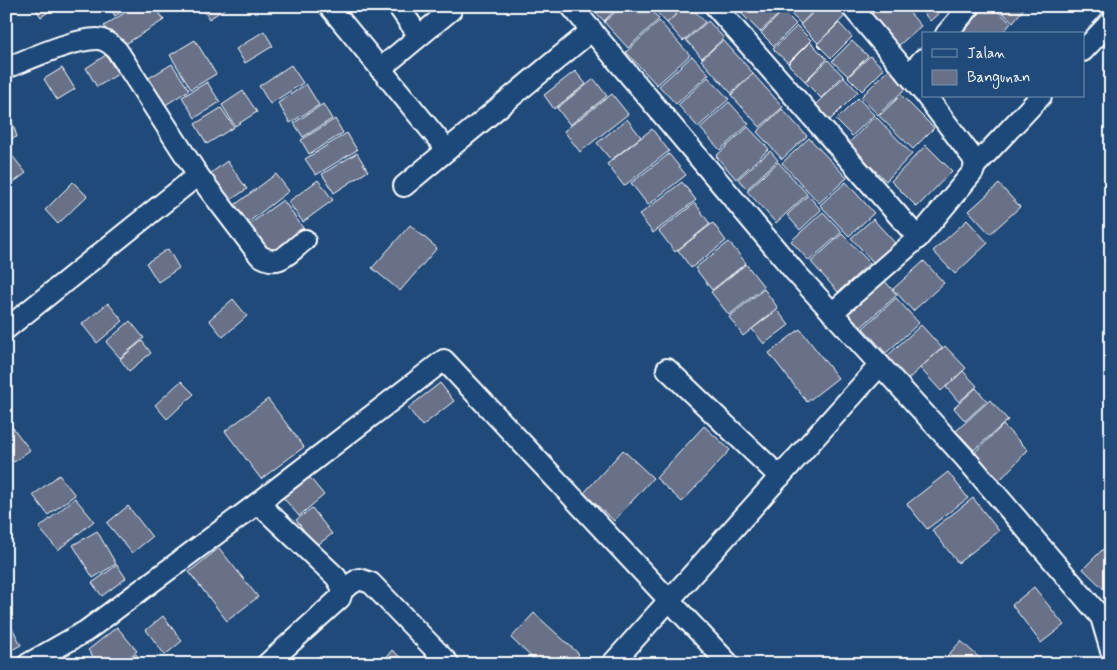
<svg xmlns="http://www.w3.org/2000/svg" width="1117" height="670" font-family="Mynerve,sans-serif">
<rect width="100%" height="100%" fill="#1f4a7a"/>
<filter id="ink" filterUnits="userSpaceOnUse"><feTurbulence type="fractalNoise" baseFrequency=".02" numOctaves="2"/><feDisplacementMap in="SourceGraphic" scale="10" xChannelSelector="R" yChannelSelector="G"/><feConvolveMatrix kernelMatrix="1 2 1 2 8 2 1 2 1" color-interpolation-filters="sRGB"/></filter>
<g filter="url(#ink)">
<g fill="#687188" stroke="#fff">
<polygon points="34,6 57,6 41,17"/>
<polygon points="109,6 131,6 115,16"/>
<polygon points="135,6 155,6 164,20 119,48 104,26"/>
<polygon points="201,6 229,6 209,19"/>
<polygon points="590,6 619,6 604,21"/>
<polygon points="622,6 648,6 659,19 628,48 604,22"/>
<polygon points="651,6 685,6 667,23"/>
<polygon points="685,6 690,6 705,22 683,41 667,23"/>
<polygon points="746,6 781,6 784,9 760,32 740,12"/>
<polygon points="790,6 818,6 801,24 787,10"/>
<polygon points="820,6 835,6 845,16 818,43 800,25"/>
<polygon points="873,6 904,6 921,26 898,46 868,11"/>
<polygon points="918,6 947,6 930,21"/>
<polygon points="986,6 992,6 1011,23 1002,34 962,34"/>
<polygon points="995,6 1026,6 1013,22"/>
<polygon points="783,11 796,24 774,46 761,33"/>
<polygon points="659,21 690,55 657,85 626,52"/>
<polygon points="708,21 724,38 702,58 686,40"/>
<polygon points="839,23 852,37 831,58 817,44"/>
<polygon points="797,26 811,40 788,63 773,49"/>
<polygon points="264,31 273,46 245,63 236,49"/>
<polygon points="195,40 216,74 191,89 170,55"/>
<polygon points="723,40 753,73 731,93 701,60"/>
<polygon points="852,41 868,56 848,76 832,61"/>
<polygon points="810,42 827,59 805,81 788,64"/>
<polygon points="106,55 118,74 97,87 86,68"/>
<polygon points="692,56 709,74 676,104 659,86"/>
<polygon points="870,56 884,69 862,91 848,77"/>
<polygon points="828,60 843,76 821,98 805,82"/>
<polygon points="172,64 189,90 164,106 147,79"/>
<polygon points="291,65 303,83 270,104 259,86"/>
<polygon points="62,68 75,89 57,100 44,79"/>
<polygon points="890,68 908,86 878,115 861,97"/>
<polygon points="575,71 586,84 554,109 544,95"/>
<polygon points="753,74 783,107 760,127 731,95"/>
<polygon points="708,77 729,99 698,127 678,105"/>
<polygon points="844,77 858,92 830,120 815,105"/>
<polygon points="594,79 607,96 570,125 557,108"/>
<polygon points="207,82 220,102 195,118 182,97"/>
<polygon points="306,84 319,105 290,123 278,103"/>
<polygon points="243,91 257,112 235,126 222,105"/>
<polygon points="612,94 628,114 580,152 564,131"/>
<polygon points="901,95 934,128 913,149 879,116"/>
<polygon points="858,98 874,115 852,136 836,120"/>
<polygon points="729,102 749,124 720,150 700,128"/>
<polygon points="323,104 332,119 303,137 294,123"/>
<polygon points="221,108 234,127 207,144 195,124"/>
<polygon points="782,109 807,136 782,159 757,132"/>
<polygon points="875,116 912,154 886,181 848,144"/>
<polygon points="335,119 343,133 309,154 301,140"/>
<polygon points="627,119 641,137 611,160 597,143"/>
<polygon points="13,124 17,137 6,140 6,126"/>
<polygon points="748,127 769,149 736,179 716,156"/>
<polygon points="652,129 669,151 624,186 607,164"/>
<polygon points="347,133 357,150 316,175 305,159"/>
<polygon points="809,138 847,178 819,203 782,163"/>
<polygon points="926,145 952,171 917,207 891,181"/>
<polygon points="770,151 778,160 747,189 738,179"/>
<polygon points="10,153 26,173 6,188 6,156"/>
<polygon points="357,153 368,171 334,193 322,174"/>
<polygon points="669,154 686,175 648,205 631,183"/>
<polygon points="227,161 247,189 226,203 207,176"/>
<polygon points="778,162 807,194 776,223 747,191"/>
<polygon points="276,174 289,191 246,224 232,207"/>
<polygon points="318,180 333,200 303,222 288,202"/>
<polygon points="73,182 87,196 58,224 45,210"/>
<polygon points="682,182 696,200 653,233 639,215"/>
<polygon points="846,182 874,213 849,236 820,205"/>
<polygon points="999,184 1020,207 990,234 969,211"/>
<polygon points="808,195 821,210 800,230 787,215"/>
<polygon points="283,200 306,232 271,257 248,225"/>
<polygon points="695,203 710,224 675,252 659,231"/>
<polygon points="823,212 842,232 809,261 791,241"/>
<polygon points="873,219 895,243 874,263 851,238"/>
<polygon points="967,220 988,243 955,274 933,251"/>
<polygon points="713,223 726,241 691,268 678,250"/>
<polygon points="410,225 437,248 400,291 372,268"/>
<polygon points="842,234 870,263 838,292 811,262"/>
<polygon points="729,242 746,263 712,290 695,268"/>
<polygon points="168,249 179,268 158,282 146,263"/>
<polygon points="924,261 944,283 913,311 893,289"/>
<polygon points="746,264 764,287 729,315 711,292"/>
<polygon points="883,279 897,295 861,327 847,312"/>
<polygon points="764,289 778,308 743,336 729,317"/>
<polygon points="896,298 919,323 886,353 863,328"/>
<polygon points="233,299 247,316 223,337 209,320"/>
<polygon points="108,303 123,321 97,343 82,324"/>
<polygon points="777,310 789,325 764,344 752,329"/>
<polygon points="130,321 144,338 120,358 106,342"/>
<polygon points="921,325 942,348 906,381 885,358"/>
<polygon points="800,329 838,378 807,402 769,353"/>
<polygon points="142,341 151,353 129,371 120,359"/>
<polygon points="945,346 966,368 941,391 920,368"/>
<polygon points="963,371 977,386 959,402 946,387"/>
<polygon points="181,381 194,394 167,419 155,405"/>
<polygon points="440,383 454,401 422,426 408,408"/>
<polygon points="976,388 987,401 965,421 954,408"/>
<polygon points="268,399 304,447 261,479 225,431"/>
<polygon points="990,400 1008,420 974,450 956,431"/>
<polygon points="6,419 30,450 14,462 6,453"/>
<polygon points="1003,425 1028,450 1000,480 973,454"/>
<polygon points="704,426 730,450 682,502 656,478"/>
<polygon points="623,450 653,478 614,521 584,493"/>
<polygon points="948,472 968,498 927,529 907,504"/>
<polygon points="306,473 324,495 299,516 280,494"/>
<polygon points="59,475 75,495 48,515 33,495"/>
<polygon points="75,498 94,521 58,550 39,528"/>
<polygon points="973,498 999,531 958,563 932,530"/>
<polygon points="128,506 152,537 132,553 107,523"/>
<polygon points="312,508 332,534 316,546 296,520"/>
<polygon points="97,531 116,564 93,578 73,545"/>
<polygon points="1111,541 1111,596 1083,569"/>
<polygon points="219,548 258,597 227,621 189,572"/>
<polygon points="117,565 126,578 102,596 92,583"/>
<polygon points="1034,587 1064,625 1041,643 1012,605"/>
<polygon points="534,613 579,654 571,664 539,664 511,638"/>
<polygon points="6,616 21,645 6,653"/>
<polygon points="163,616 182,641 165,655 146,630"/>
<polygon points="117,627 137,651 121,664 99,664 88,650"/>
<polygon points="961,641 986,664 940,664"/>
<polygon points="392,650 408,664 381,664"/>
<polygon points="136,654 143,664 124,664"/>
</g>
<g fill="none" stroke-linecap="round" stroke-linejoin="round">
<g stroke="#fff" stroke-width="24">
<g id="minor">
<polyline points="329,6 447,150"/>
<polyline points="398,6 419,36"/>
<polyline points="571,6 795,272 965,458 1101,617 1111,651"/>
<polyline points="715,6 918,238"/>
<polyline points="851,6 923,92"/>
<polyline points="946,34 970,6"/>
<polyline points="1083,51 1111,21"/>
<path d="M6,68C30,59 72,39 97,39C105,39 112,45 117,50L198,175L259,255C279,269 289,252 305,240"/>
<polyline points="380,69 451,10"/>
<polyline points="910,74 923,59"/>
<polyline points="975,166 1041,96"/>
<polyline points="404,186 592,30"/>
<polyline points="832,313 918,238 973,172 975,166 973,158 926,96"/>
<polyline points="6,329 198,175"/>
<polyline points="667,369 780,477"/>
<polyline points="258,503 336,577 343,589 340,598 267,664"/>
<polyline points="343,589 359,579 371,583 449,664"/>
<polyline points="28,664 86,631 258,503 444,360 729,664"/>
<polyline points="612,664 880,365"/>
</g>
</g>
<use href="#minor" stroke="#1f4a7a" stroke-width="20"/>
</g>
</g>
<rect width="1117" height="670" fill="none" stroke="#1f4a7a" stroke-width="25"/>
<rect x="12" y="12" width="1092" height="645" fill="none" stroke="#fff" stroke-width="2" filter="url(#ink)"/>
<rect x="922" y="32" width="162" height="65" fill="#1f4a7a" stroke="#7992af"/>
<rect x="932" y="49" width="25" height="8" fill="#1f4a7a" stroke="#7992af"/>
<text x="967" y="58" font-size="15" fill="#ffffff">Jalan</text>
<rect x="932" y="70" width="25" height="15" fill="#687188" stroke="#7992af"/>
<text x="967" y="82" font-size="15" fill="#ffffff">Bangunan</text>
</svg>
